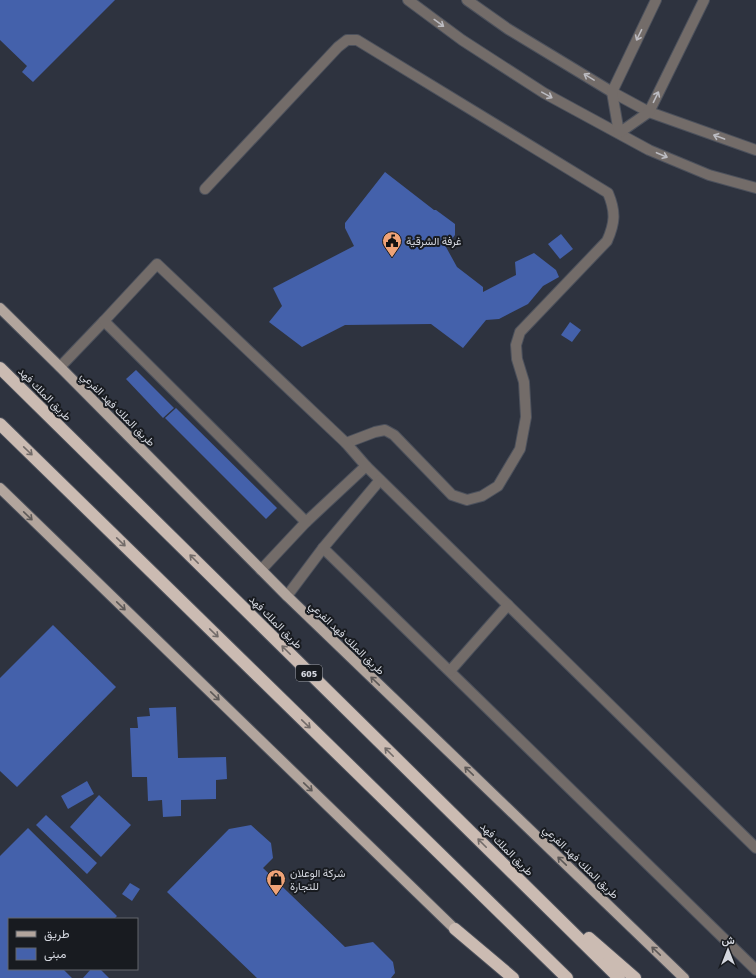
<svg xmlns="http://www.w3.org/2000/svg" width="756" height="978" font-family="Signika,Vazirmatn,sans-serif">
<rect width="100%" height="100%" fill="#2e333f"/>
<g fill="#4461ab">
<polygon points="0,0 115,0 33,82 22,72 27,66 0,40"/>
<polygon points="385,172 434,210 436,210 455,224 455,235 446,247 457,267 483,287 483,292 516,275 515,262 534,253 556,270 559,277 543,286 528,304 499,319 486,320 463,348 431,324 345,325 302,347 269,322 282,306 273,288 354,246 345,228 345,223"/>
<polygon points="561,234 573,249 560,259 548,244"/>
<polygon points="570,322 581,330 572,342 561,335"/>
<polygon points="136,370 174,408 163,418 126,379"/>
<polygon points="176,408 277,508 266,519 165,418"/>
<polygon points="53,625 116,687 17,787 0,771 0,678"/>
<polygon points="176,707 178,758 226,757 227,779 216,780 216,799 181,800 181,816 163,817 162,800 148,801 147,777 132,777 130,728 138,728 137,717 150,716 149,708"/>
<polygon points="87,781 94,794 68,809 61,796"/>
<polygon points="99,795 131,825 101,857 70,827"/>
<polygon points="46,815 97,863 87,874 36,825"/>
<polygon points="251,825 271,843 273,858 263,868 345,947 373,942 393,962 395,973 391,978 257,978 167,892 229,829"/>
<polygon points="28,828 117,916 114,919 9,919 9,969 63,969 72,978 0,978 0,856"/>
<polygon points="130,883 140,889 132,901 122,894"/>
<polygon points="91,969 100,969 109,978 83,978"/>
</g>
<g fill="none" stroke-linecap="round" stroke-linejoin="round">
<g stroke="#4c515c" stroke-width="12">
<g id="minor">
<polyline points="408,0 462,40 544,93 649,150 709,175 756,188"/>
<polyline points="467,0 508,29 612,92 649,112 756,150"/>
<polyline points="656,0 612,92 619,133 649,112 704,0"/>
<path d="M205,189L338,47L347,40H357L608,193C616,212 615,223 607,241L520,332L516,345L517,359L524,382L526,417L520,449L498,486L482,496L467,500L452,495L394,435L385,430L375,432L346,443"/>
<polyline points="60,367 104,321"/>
<polyline points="306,522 366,466"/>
<polyline points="323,548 756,970"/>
<polyline points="261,570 306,522 104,321 157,264 346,443 366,466 756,848"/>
<polyline points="287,596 323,548 380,480"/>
<polyline points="450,671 508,605"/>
</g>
</g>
<g stroke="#4c515c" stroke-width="12">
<g id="major">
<polyline points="0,308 60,367 287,596 684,978"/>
<polyline points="0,488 460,934"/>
</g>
</g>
<g stroke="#4c515c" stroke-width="14">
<g id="highway">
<polyline points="0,368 619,978"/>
<polyline points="0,424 567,978"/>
<polyline points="455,929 513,978"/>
<polyline points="589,938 635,978"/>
</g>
</g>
<use href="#minor" stroke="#736c69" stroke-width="10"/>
<use href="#major" stroke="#b2a59d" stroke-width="10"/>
<use href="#highway" stroke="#cbbbb2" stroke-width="12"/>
</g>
<defs><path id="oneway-shaft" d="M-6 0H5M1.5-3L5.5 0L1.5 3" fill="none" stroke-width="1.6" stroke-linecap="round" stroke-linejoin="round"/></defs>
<g stroke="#bcbcc2">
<use href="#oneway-shaft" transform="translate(439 23) rotate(36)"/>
<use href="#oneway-shaft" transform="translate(639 35) rotate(116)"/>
<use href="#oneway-shaft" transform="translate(589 77) rotate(-149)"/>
<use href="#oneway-shaft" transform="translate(547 95) rotate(29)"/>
<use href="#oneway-shaft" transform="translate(656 97) rotate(-64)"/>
<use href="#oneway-shaft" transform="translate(719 137) rotate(-160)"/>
<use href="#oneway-shaft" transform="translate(662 155) rotate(23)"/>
</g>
<g stroke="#726b69">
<use href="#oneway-shaft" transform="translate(28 451) rotate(44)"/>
<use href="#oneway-shaft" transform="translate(121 542) rotate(44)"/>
<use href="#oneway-shaft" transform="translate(194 559) rotate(-135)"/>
<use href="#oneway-shaft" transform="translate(214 633) rotate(44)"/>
<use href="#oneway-shaft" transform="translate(286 650) rotate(-135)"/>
<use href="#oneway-shaft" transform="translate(306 724) rotate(44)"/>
<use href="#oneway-shaft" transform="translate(389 752) rotate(-135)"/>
<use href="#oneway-shaft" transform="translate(482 843) rotate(-135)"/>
</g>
<g stroke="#5d5958">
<use href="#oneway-shaft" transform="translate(28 516) rotate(44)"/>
<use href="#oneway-shaft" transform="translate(121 606) rotate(44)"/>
<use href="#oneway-shaft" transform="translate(375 681) rotate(-136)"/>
<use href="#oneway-shaft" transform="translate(215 696) rotate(44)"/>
<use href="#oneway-shaft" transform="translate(469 771) rotate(-136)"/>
<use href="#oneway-shaft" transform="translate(308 787) rotate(44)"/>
<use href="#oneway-shaft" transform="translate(562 861) rotate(-136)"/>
<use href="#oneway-shaft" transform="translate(656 951) rotate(-136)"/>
</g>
<defs>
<g id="civic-pin" transform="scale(1)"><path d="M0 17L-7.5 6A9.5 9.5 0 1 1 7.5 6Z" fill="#efa377" stroke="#181b20"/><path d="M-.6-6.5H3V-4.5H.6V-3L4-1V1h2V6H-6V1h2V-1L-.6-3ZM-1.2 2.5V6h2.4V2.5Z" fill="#111"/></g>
<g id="shop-pin" transform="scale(1)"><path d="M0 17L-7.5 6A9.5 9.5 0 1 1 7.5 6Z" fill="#efa377" stroke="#181b20"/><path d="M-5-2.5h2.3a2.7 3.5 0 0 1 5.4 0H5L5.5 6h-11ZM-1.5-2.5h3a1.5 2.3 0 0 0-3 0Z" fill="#111"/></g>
</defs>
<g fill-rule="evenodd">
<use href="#civic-pin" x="392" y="241"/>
<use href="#shop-pin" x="276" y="879"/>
</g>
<g text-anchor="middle" stroke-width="4" stroke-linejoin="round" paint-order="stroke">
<rect fill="#181b20" stroke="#9c9fa6" stroke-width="1" x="296" y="665" width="26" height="16" rx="3"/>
<g font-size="10" font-weight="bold" fill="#d4d7df">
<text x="309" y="677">605</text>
</g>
<g font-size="11" fill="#d4d7df" stroke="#181b20" text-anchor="start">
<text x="406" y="245">غرفة الشرقية</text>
<text x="290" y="877">شركة الوعلان<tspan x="290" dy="13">للتجارة</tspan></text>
</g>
<g font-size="11" fill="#d4d7df" stroke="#181b20">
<text transform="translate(45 394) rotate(45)" y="4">طريق الملك فهد</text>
<text transform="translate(118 409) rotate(45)" y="4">طريق الملك فهد الفرعي</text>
<text transform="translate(276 622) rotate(45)" y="4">طريق الملك فهد</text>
<text transform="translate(347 638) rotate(44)" y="4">طريق الملك فهد الفرعي</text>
<text transform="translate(507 849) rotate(45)" y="4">طريق الملك فهد</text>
<text transform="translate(581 862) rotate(44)" y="4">طريق الملك فهد الفرعي</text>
</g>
</g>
<rect x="8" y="918" width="130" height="52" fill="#181b20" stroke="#63666c"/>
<rect x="16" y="931" width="20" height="6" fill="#b2a59d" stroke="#63666c"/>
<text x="44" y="938" font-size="12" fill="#d4d7df">طريق</text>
<rect x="16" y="948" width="20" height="12" fill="#4461ab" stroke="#63666c"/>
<text x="44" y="958" font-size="12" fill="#d4d7df">مبنى</text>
<g transform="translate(728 950)" stroke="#181b20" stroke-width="3" paint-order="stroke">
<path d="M0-3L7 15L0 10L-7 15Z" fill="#d4d7df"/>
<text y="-6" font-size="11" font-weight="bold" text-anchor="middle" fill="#d4d7df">ش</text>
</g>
</svg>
